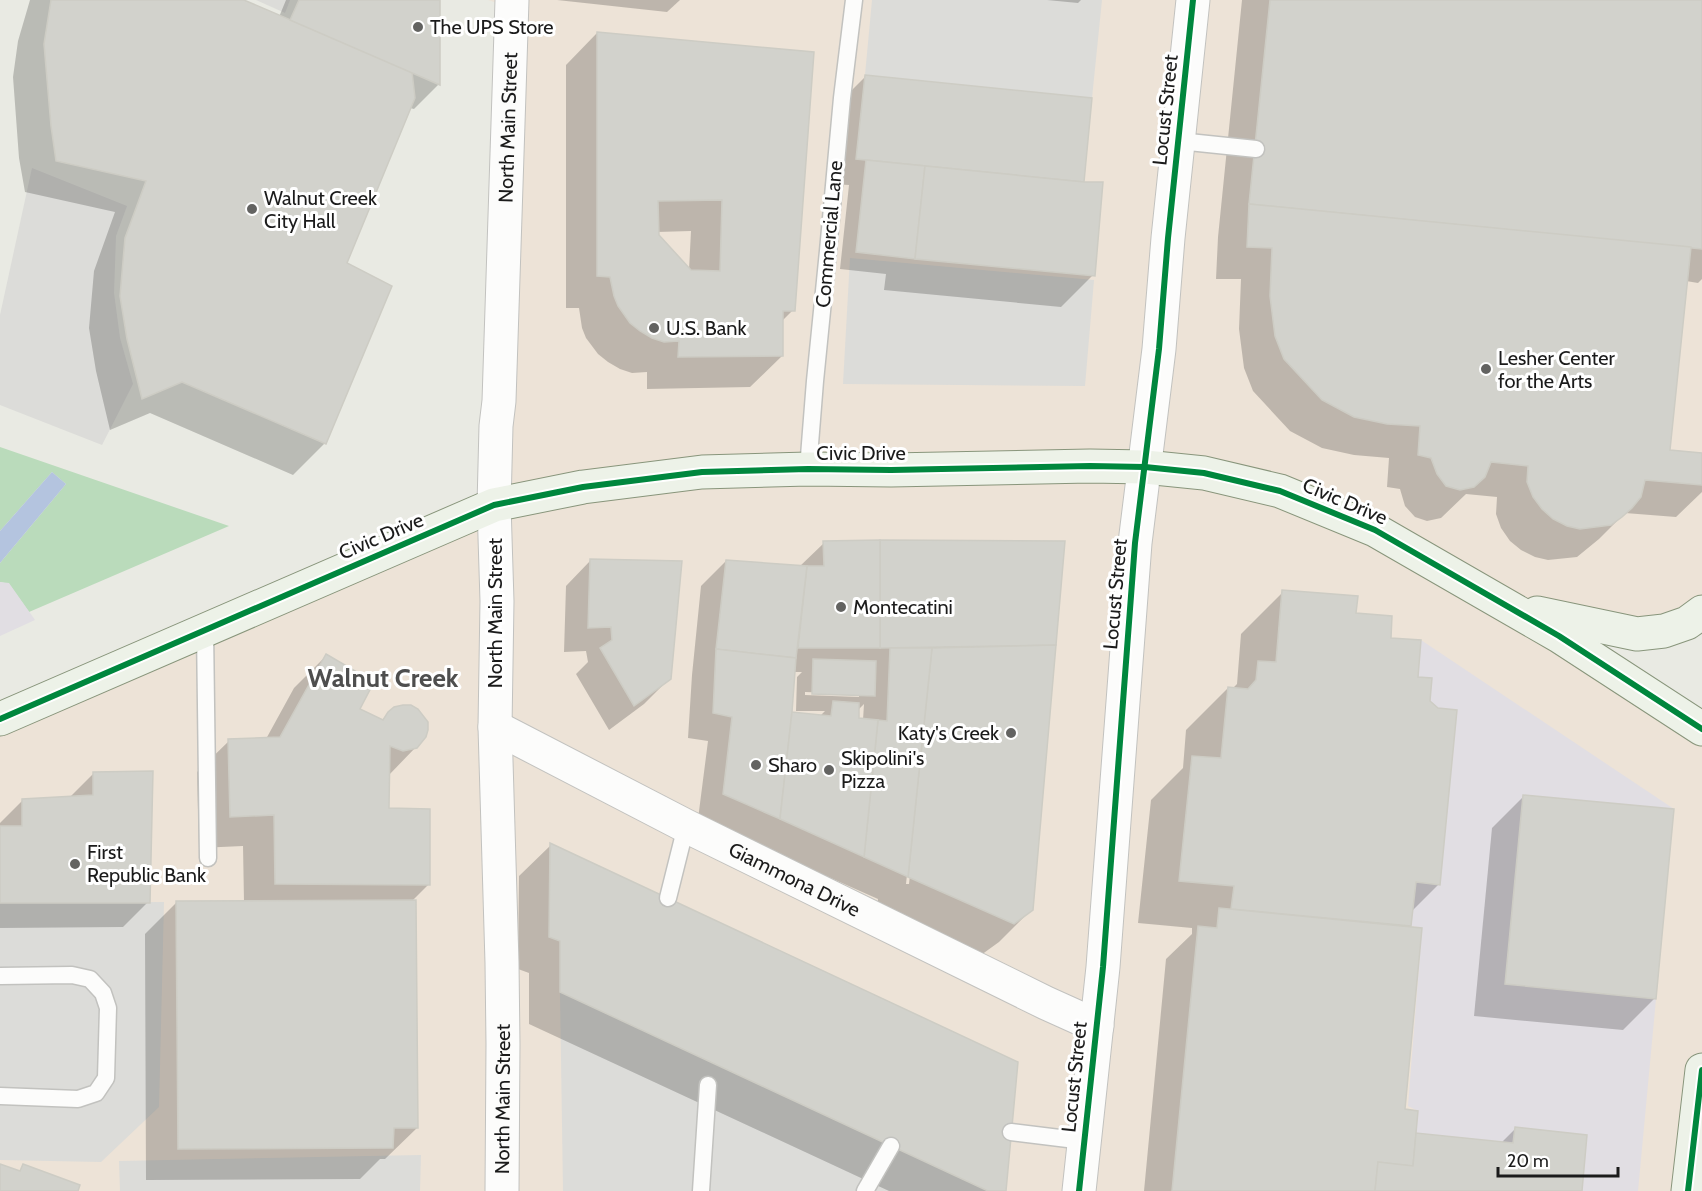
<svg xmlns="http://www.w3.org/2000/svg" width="1702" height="1191" font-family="Cabin,sans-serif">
<rect width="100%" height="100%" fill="#e9eae3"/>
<polygon fill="#ede3d7" points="488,0 1702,0 1702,612 1687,623 1508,606 1702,729 1702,1070 1688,1191 0,1191 0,719 494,505 512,8"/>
<polygon fill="#badbbb" points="0,447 229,526 29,612 9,584 0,582 0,563 66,484 52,472 0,531"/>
<g fill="#dcdcd9">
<polygon points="256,0 290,0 285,13"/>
<polygon points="872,0 1102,0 1092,98 865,75"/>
<polygon points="32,168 127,206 116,236 114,293 120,338 133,384 102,445 0,405 0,315"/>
<polygon points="850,258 1094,280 1085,386 843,384"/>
<polygon points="164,902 159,1107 101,1162 0,1160 0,903"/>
<polygon points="560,992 988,1191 563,1191"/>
<polygon points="421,1155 420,1191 120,1191 119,1161"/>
</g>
<g fill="#e1dee3">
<polygon points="0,582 9,583 35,620 0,636"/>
<polygon points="1421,640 1674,809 1523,795 1505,984 1656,999 1638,1191 1582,1191 1587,1135 1515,1127 1513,1143 1416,1133 1418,1111 1408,1106 1422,928 1411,926 1416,882 1440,884 1457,710 1438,708 1430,701 1418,677"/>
</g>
<polygon fill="#b4c4df" points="52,472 66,484 0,563 0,531"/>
<g fill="#0003" fill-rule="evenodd">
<polygon points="30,0 240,0 279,17 286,0 439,0 438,85 414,109 410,108 345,264 325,443 293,475 150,413 110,430 96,371 89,328 94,271 115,212 25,192 19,158 13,77 18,41"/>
<polygon points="557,0 680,0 667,12"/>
<polygon points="1047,0 1081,0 1078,3"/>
<polygon points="1242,0 1702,0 1702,279 1698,283 1686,281 1668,452 1702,455 1702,492 1676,517 1625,513 1599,539 1577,557 1548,560 1535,557 1521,550 1510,541 1501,528 1496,514 1497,497 1466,494 1441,518 1427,521 1415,517 1405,506 1400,489 1387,487 1389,458 1354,455 1322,448 1290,431 1253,391 1244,368 1239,329 1241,279 1216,279 1218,237"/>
<path d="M597,33L812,54L793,310L781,322L782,356L750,387L647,389V372L632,373L620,369L608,362L598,354L586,338L582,328L579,308H566V65ZM691,231L689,270L658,236L657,232Z"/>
<polygon points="865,77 1090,99 1082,184 1093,275 1061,307 884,290 886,274 840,269 849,185 832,184 840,102"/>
<path d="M1064,542L1031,910L999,942L981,955L877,908L878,899L698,819L708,741L688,738L692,675L701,586L726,561L799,567L824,543ZM793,672H802L797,677L796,711H825L820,716L791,713ZM928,679H931L909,884H906ZM805,692L859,694V697L805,695ZM864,704L863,720H857V711Z"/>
<polygon points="590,561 670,678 644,704 609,730 576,674 588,662 586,651 564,652 566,586"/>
<polygon points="1283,592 1355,614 1389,639 1416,679 1428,701 1439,884 1411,912 1409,926 1407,928 1403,1111 1414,1134 1501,1143 1515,1129 1580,1191 1144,1191 1166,959 1192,934 1192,928 1138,923 1151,800 1183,768 1186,730 1228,688 1232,689 1237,684 1241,634"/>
<polygon points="326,656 357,710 381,721 389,713 416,747 388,776 387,810 428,885 412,901 417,1128 385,1159 380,1159 360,1179 146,1180 145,934 177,902 244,902 243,846 199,848 197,772 229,741 266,739 294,688"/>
<polygon points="93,774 148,902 123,927 0,928 0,823 23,800 69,798"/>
<polygon points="1523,797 1655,998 1623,1030 1474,1016 1492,828"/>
<polygon points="551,845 1004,1191 889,1191 529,1024 529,973 518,969 519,876"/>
</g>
<g fill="#d2d2cc" stroke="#cdccc4" stroke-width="1.5" fill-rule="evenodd">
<polygon points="51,0 244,0 412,72 415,98 347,263 392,286 326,444 182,382 142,399 127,339 120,296 125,238 146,181 56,161 51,126 44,44"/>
<polygon points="299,0 440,0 440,85 290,20"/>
<polygon points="1270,0 1702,0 1702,249 1249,204"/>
<path d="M597,32L814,52L795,311H783V356L678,357L679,341L664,342L652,338L640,331L630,323L618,306L614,296L610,277L597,276ZM722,200L720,271L691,270L659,235L658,201Z"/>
<polygon points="865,75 1092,98 1084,182 856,159"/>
<polygon points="866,160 925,166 915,259 856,252"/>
<polygon points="925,166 1084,182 1103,182 1095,276 915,259"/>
<polygon points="1249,204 1691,247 1670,450 1702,453 1702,485 1645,480 1641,497 1632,508 1622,517 1611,525 1580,529 1567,526 1553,519 1542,509 1533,497 1527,482 1528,466 1491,462 1485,477 1474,487 1460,490 1446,486 1437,474 1431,458 1418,455 1420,426 1387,424 1354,417 1322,400 1284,359 1275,336 1270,296 1272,248 1247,247"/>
<polygon points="880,540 1065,541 1056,645 880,648"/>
<polygon points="880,540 880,648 798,648 807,566 824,566 823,541"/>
<polygon points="590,559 682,561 671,679 634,706 600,648 612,640 611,627 588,628"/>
<polygon points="726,560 807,566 796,658 716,649"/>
<polygon points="1282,590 1358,596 1356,613 1392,616 1391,638 1421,640 1418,677 1432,678 1430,701 1438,708 1457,710 1440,885 1416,882 1411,926 1231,909 1234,886 1179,881 1192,756 1221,758 1228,687 1248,689 1256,680 1258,661 1276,662"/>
<polygon points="1056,645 1033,910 1014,924 908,877 932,648"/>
<polygon points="890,648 932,648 908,877 864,857 878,720 887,721"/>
<polygon points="716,649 796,658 792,712 780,819 723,794 732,717 713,713"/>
<polygon points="326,654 374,682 360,709 383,720 388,712 394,707 403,705 411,705 418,709 428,722 428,730 426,737 417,748 403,751 390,746 389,808 430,809 430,885 275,884 274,815 230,817 228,739 280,737"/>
<polygon points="813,659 876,661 875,696 812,694"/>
<polygon points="833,701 859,703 859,718 878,720 864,857 780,819 792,712 831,716"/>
<polygon points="153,771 150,903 0,903 0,826 22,826 22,799 93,795 93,772"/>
<polygon points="1523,795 1674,809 1656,999 1505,984"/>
<polygon points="550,843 1018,1062 1006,1191 988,1191 560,992 560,941 549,937"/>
<polygon points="416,900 418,1128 394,1128 393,1148 178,1149 176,901"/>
<polygon points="1219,908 1422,928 1405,1109 1418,1111 1413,1166 1378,1162 1375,1191 1172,1191 1198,926 1217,928"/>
<polygon points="1515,1127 1587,1135 1582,1191 1375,1191 1378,1162 1413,1166 1416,1133 1513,1143"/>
<polygon points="0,1164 20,1171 23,1164 80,1185 78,1191 0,1191"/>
</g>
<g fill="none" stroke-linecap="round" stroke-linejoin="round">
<g stroke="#c2c2bf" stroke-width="19">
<g id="lane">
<polyline points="1179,141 1256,149"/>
<polyline points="808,469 815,381 828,251 842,98 854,0"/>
<polyline points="205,629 208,858"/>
<polyline points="668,898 686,826"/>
<polyline points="0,976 72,975 90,979 103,993 108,1008 106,1078 96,1093 78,1099 0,1096"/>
<polyline points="1011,1132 1084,1141"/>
<polyline points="701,1191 708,1085"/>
<polyline points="865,1191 891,1146"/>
</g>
</g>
<g stroke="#c2c2bf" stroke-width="35">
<g id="street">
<path id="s1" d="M495,727L686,826L1046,1003L1097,1026"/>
<path id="s2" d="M502,1191L503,1044L502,963L495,727L497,601L494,505L496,426L499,401L512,0"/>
<polyline points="1079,1191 1103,967 1135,543 1159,349 1168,238 1193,0"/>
</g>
</g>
<g stroke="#88957b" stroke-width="35">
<g id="secondary">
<polyline points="1537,613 1637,634 1664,631 1687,623 1702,612"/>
<polyline points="0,719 494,505 583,487 702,472 808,469 891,470 1090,466 1145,467 1204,473 1280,491 1375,530 1559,636 1702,729"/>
<polyline points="1688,1191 1702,1070"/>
</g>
</g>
<use href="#lane" stroke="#fcfcfb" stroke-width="16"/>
<use href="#street" stroke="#fcfcfb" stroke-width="33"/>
<use href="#secondary" stroke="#edf2e8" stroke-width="33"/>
<g stroke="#fff" stroke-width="10">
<g id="cycleway">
<polyline points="0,719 494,505 583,487 702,472 808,469 891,470 1090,466 1145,467 1204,473 1280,491 1375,530 1559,636 1702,729"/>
<polyline points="1079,1191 1103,967 1135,543 1159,349 1168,238 1193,0"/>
<polyline points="1688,1191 1702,1070"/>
</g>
</g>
<use href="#cycleway" stroke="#00873e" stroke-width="6"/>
</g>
<g fill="#636361" stroke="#fff" stroke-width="2">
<circle cx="418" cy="27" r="6"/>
<circle cx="252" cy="209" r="6"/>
<circle cx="654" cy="328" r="6"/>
<circle cx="1486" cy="369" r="6"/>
<circle cx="841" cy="607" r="6"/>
<circle cx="1011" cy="733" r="6"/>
<circle cx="756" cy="765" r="6"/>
<circle cx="829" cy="770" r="6"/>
<circle cx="75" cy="864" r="6"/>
</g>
<g text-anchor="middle" stroke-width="6" stroke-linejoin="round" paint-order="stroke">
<g font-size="20" fill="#1b1b1b" stroke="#fff" text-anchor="start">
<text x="430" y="34">The UPS Store</text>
<text x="264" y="205">Walnut Creek<tspan x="264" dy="23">City Hall</tspan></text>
<text x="666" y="335">U.S. Bank</text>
<text x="1498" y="365">Lesher Center<tspan x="1498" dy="23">for the Arts</tspan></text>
<text x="853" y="614">Montecatini</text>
<text x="999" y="740" text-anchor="end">Katy's Creek</text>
<text x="841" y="765">Skipolini's<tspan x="841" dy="23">Pizza</tspan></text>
<text x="768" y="772">Sharo</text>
<text x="87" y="859">First<tspan x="87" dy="23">Republic Bank</tspan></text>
</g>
<g font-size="20" fill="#1b1b1b" stroke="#fff">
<text transform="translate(1165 110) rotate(-84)" y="7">Locust Street</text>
<text dy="7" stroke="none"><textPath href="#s2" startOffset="1064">North Main Street</textPath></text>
<text transform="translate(829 234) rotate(-85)" y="7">Commercial Lane</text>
<text x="861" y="460">Civic Drive</text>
<text transform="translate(1345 501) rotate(23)" y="7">Civic Drive</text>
<text transform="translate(381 536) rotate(-23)" y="7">Civic Drive</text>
<text transform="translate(1115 594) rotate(-85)" y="7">Locust Street</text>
<text transform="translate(495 613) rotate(-90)" y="7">North Main Street</text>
<text dy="7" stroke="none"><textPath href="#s1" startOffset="336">Giammona Drive</textPath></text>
<text transform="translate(1074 1077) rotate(-84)" y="7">Locust Street</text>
<text dy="7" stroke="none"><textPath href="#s2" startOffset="92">North Main Street</textPath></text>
</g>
<g font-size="26" font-weight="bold" fill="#4e4e4e" stroke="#fff">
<text x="383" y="687">Walnut Creek</text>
</g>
</g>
<path d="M1498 1167v9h120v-9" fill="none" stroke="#1b1b1b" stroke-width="3"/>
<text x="1507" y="1167" font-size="18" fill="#1b1b1b" stroke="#ffffff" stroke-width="4.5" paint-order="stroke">20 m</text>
</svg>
